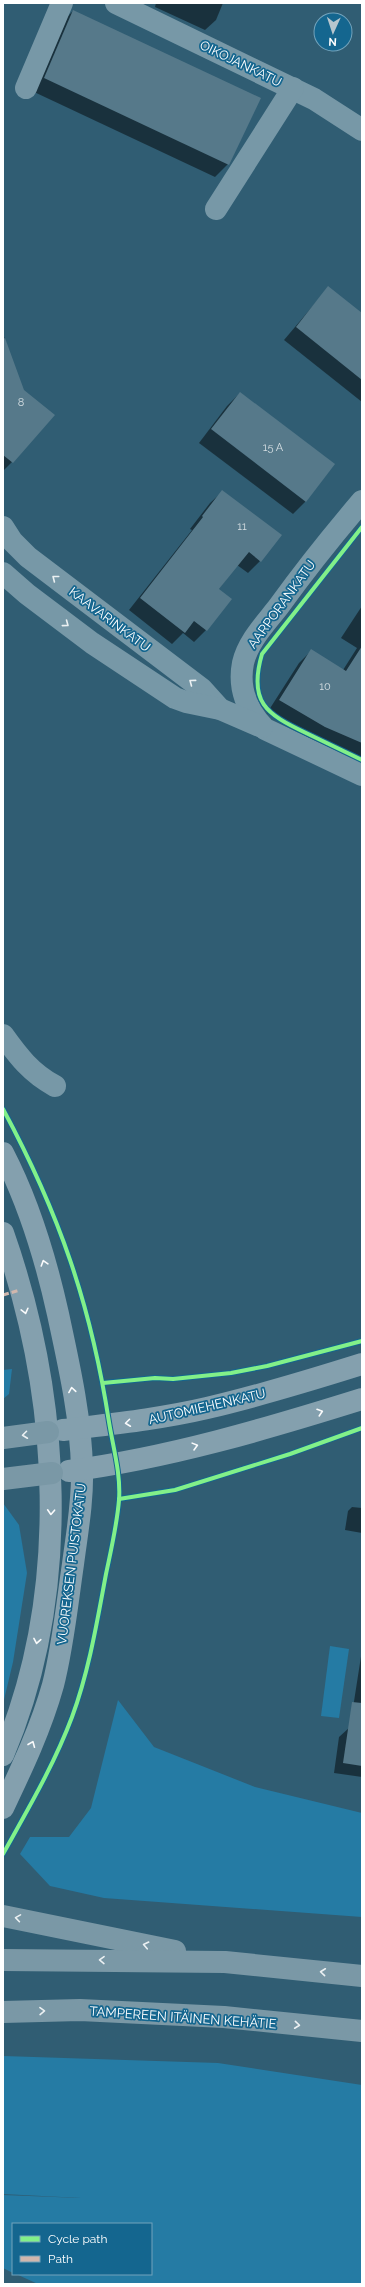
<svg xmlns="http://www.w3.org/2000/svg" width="365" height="2287" font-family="Raleway,sans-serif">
<rect width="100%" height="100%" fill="#305d73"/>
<g fill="#257ba4">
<polygon points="12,1369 9,1394 3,1399 3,1370"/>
<polygon points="3,1503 19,1525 27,1573 13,1662 3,1704"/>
<polygon points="330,1646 349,1649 339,1718 321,1716"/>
<polygon points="118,1700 154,1747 255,1787 362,1813 362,1917 104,1898 50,1886 20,1854 30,1837 69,1837 91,1808"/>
<polygon points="3,2056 218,2063 362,2085 362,2284 38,2284 16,2274 151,2274 151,2224 13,2224 13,2273 3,2268 3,2195 81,2198 3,2194"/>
</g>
<g fill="#0007">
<polygon points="156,3 223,3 216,20 205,30 155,7"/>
<polygon points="73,11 228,164 215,177 32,91 60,24"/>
<polygon points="328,288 362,315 362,402 284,340"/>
<polygon points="3,334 23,391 12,462 3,471"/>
<polygon points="240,393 306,501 293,514 199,443 227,406"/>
<polygon points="223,491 260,561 248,573 237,565 218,590 206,630 194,642 183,633 172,644 129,610 192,530 190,529 210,503"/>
<polygon points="362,606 362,761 312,740 267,713 299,663 311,651 343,670 357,648 341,638"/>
<polygon points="352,1507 362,1508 362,1533 345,1530 348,1511"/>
<polygon points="362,1650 362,1777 334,1773 339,1737 350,1727"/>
</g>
<g fill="#56798a">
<polygon points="73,10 261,98 229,165 44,78"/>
<polygon points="328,286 362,313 362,380 296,327"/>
<polygon points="5,338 24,390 55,415 13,463 3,455 3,339"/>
<polygon points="240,392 335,464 306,502 211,429"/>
<polygon points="222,490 282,535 261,562 249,552 219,589 232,599 207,631 194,621 185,633 140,598 203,517 202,516"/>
<polygon points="362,646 362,743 325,727 279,700 311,649 346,671"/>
<polygon points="352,1702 362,1703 362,1766 343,1763"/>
</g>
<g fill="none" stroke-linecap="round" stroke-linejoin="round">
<g stroke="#7798a7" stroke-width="22">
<polyline points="116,3 314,99 362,130"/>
<polyline points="26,88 62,3"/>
<polyline points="216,209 293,88"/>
<path d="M362,501C333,535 305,570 279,606C266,623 248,641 243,663C238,688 247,711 265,729L362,775"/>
<polyline points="3,527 12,541 28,557 202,689 220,709"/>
<polyline points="3,573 27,594 92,643 175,698 186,702 220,709 262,727"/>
<path d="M3,1035C18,1056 31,1073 55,1086"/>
</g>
<g stroke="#84a0ae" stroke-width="22">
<path d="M3,1153C29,1203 46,1260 58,1314C69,1365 81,1418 82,1469C83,1501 77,1533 73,1564C67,1605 63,1646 53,1685C41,1728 22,1768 3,1808"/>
<path d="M3,1233C61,1398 72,1592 3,1755"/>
<path d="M63,1430C111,1424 160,1419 207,1408C259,1396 311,1380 362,1364"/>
<path d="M69,1471C168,1458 266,1429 362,1399"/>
</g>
<g stroke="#7a98a6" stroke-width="22">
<polyline points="3,1438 48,1432"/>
<polyline points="3,1479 52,1473"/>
<polyline points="3,1916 175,1951"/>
<polyline points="3,1960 225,1962 362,1976"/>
<polyline points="3,2012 80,2010 224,2017 362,2031"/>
</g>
<polyline stroke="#d1b7ad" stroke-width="3" stroke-dasharray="6 3" stroke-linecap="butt" points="3,1295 20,1290"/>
<g stroke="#14668f" stroke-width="6">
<g id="cycleway">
<path d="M362,527L262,654C248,702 266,714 306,733C325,742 343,751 362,760"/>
<path d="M3,1109C59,1213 91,1305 109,1422C113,1447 121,1474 119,1500C117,1525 111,1550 106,1574C97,1622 89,1671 72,1717C54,1765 28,1809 3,1854"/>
<polyline points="103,1383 155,1378 173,1379 231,1373 267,1366 362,1341"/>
<polyline points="119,1499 175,1490 290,1454 362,1428"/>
</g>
</g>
<use href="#cycleway" stroke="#82f089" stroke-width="4"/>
</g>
<defs><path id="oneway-chevron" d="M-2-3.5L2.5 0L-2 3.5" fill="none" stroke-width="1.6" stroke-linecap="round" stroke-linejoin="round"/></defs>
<g stroke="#ebf0f2">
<use href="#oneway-chevron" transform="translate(55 578) rotate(-142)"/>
<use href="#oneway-chevron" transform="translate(66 624) rotate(37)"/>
<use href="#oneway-chevron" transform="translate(192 682) rotate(-143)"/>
<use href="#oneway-chevron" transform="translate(25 1435) rotate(173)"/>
<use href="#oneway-chevron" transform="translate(18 1918) rotate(-171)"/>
<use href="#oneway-chevron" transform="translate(146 1945) rotate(-168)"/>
<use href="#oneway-chevron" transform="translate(102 1960) rotate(-179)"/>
<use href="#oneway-chevron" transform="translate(323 1972) rotate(-174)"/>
<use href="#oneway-chevron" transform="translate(42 2011) rotate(-1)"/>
<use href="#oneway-chevron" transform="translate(297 2025) rotate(6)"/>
</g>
<g stroke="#f9fafb">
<use href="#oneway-chevron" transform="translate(44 1263) rotate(-107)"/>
<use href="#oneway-chevron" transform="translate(25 1311) rotate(76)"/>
<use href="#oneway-chevron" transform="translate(72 1390) rotate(-99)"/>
<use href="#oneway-chevron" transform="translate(320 1412) rotate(-18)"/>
<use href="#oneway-chevron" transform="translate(128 1423) rotate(173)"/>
<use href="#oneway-chevron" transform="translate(195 1446) rotate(-15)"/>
<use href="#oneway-chevron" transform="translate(51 1512) rotate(93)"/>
<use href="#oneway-chevron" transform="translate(37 1641) rotate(100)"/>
<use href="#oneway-chevron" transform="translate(32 1744) rotate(-68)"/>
</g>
<g text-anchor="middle" stroke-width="3.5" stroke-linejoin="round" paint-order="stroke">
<g font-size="11" fill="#d5dee2">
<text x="21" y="406">8</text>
<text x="273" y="451">15 A</text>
<text x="242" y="530">11</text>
<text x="325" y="690">10</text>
</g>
<g font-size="13" fill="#fff" stroke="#14668f">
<text transform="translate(241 63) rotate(26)" y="5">OIKOJANKATU</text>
<text transform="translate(281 604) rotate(-54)" y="5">AARPORANKATU</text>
<text transform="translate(110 619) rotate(37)" y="5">KAAVARINKATU</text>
<text transform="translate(207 1406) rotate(-13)" y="5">AUTOMIEHENKATU</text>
<text transform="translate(71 1564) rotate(-83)" y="5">VUOREKSEN PUISTOKATU</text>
<text transform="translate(183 2017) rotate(4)" y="5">TAMPEREEN ITÄINEN KEHÄTIE</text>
</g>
</g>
<rect width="365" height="2287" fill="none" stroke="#ffffff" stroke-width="8"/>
<rect x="12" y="2223" width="140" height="52" fill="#14668f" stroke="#72a3bc"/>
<rect x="20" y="2236" width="20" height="6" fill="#82f089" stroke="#72a3bc"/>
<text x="48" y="2243" font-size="12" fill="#ffffff">Cycle path</text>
<rect x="20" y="2256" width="20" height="6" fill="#d1b7ad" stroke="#72a3bc"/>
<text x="48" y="2263" font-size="12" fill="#ffffff">Path</text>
<g transform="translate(333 32) rotate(183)"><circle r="19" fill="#14668f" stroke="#72a3bc"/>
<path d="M0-3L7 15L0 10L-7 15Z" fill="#b7c6ce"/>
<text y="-6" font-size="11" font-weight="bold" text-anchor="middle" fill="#ffffff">N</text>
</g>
</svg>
